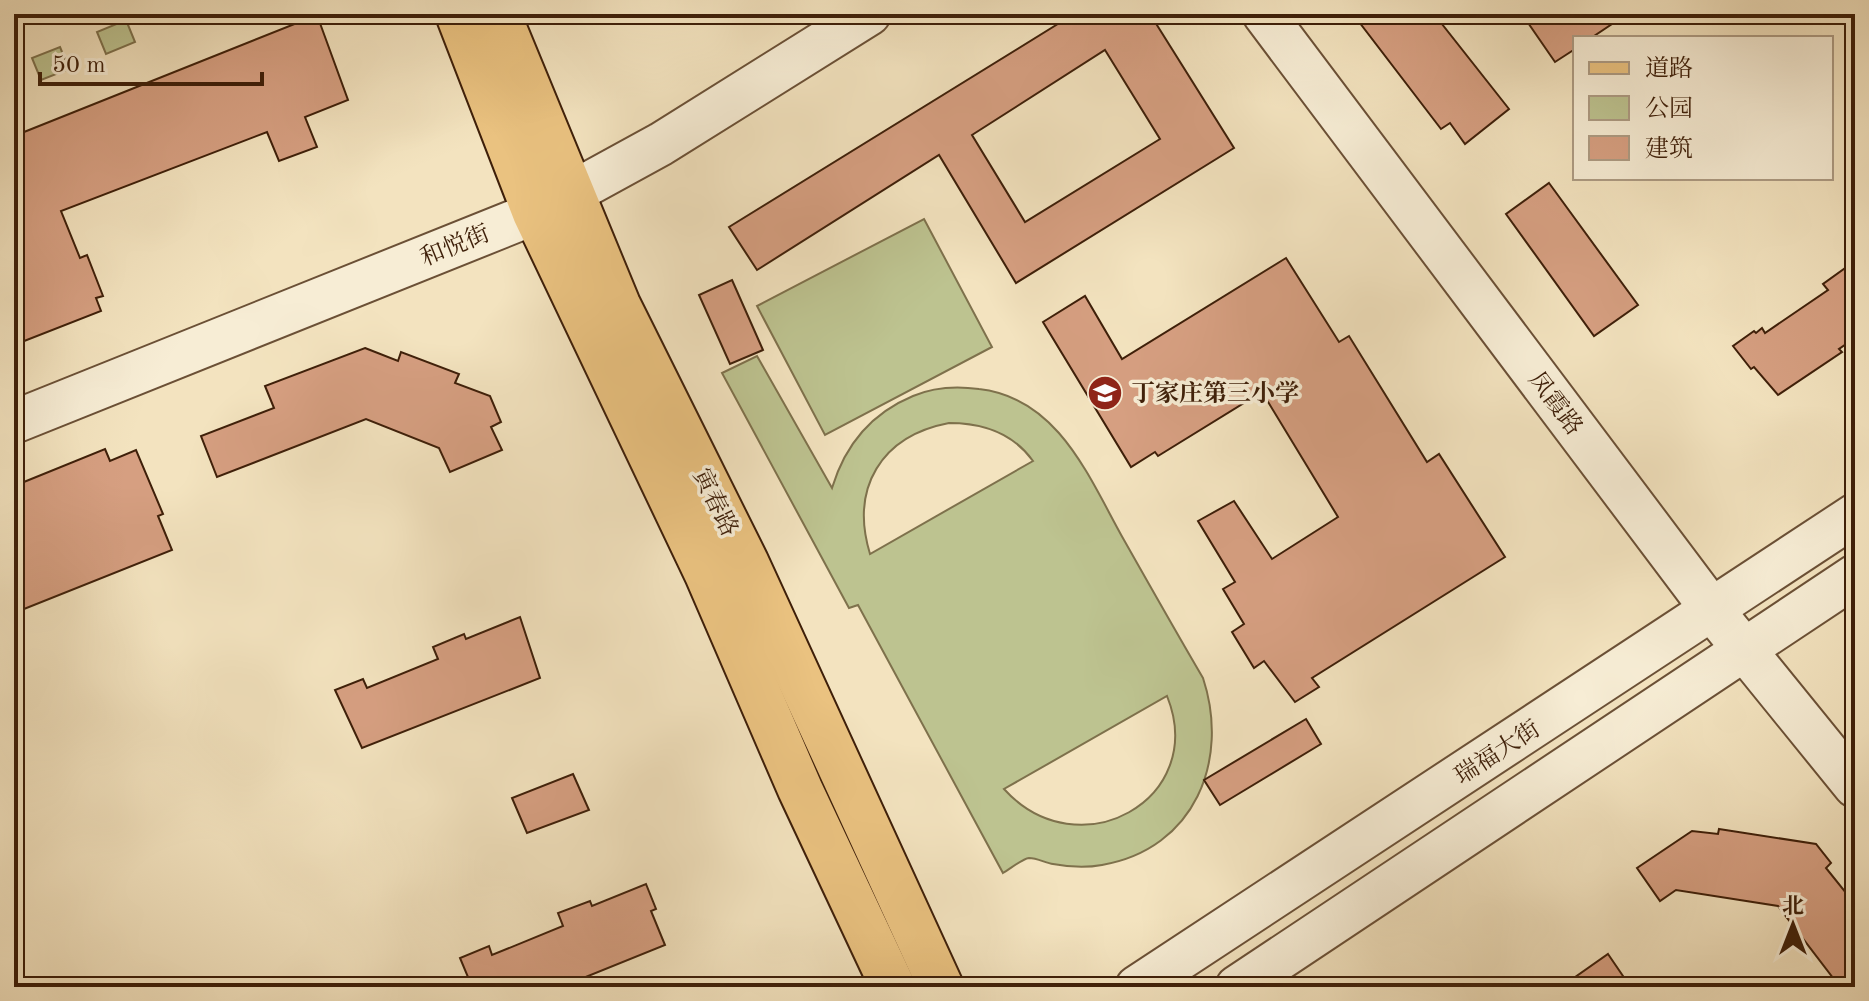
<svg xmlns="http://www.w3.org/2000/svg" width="1869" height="1001" font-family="'Old Standard TT','Noto Serif SC',serif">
<rect width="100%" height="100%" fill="#f3e3bf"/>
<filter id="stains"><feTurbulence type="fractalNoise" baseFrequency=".0025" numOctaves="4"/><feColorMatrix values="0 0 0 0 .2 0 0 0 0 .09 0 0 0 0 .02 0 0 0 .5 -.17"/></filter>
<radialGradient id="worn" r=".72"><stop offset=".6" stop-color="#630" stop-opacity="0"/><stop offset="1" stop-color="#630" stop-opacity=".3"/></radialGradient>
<g fill="#bdc390" stroke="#7e714c" stroke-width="2" fill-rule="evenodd">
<polygon points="126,20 135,42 106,54 97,32"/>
<polygon points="60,47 69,69 41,80 32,58"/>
<polygon points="924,219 992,347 825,435 757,306"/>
<path d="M757,356L832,488C845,445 872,413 913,396C934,387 957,386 979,389C1059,398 1089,478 1124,540C1150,586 1176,632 1203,678C1230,760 1195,849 1102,865C1086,868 1069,867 1053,864C1046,863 1037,858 1029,858C1022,859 1010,869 1003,873L858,605L849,608L722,373ZM949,423C982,423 1013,433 1033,461L870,554C850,488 881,436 949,423ZM1167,696C1209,800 1078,871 1004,789Z"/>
</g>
<g fill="#d69f81" stroke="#3e1f09" stroke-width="2" fill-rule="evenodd">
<path d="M1074,14H1150L1234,148L1016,283L939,155L757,270L729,227ZM1105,50L1160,139L1025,222L972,135Z"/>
<polygon points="1353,14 1434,14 1509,109 1465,144 1450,123 1441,129"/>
<polygon points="1522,14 1627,14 1591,38 1575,38 1575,49 1555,62"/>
<polygon points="317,15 348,100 305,117 317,147 279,161 267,132 61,211 80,258 87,255 103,296 96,298 101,311 14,345 14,136"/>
<polygon points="1549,183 1638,305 1594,336 1506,214"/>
<polygon points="1286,258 1339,342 1349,336 1427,462 1439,454 1505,557 1312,678 1319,687 1295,702 1264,661 1254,668 1232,632 1244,624 1223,589 1235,582 1198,521 1234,501 1272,559 1338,517 1262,392 1158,456 1155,452 1131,467 1043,322 1085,296 1122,359"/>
<polygon points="1855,261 1855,338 1839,349 1842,352 1778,395 1754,367 1751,369 1733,346 1754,331 1756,333 1762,328 1765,333 1828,290 1823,284"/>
<polygon points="732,280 763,350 730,364 699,295"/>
<polygon points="365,348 398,361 401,352 459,374 455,383 490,396 501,422 491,427 502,450 450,472 439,448 366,419 217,477 201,436 274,408 265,386"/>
<polygon points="105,449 110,461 136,450 163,514 158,516 172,550 14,613 14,486"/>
<polygon points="520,617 540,678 362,748 335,690 363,679 367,688 438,659 433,647 464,634 466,639"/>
<polygon points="1306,719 1321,744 1220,805 1204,780"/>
<polygon points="573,774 589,810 527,833 512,798"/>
<polygon points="1719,829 1816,844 1831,863 1826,868 1855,904 1855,987 1840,987 1778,906 1676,890 1660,901 1637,868 1692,831 1718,834"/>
<polygon points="646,884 656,909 651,911 665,945 561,987 476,987 474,980 470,982 460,958 489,946 492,955 563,926 558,913 590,901 592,906"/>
<polygon points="1608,954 1625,979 1613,987 1561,987"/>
</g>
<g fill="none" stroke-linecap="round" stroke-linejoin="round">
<g stroke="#6b5036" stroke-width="46">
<g id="minor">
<polyline points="1264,14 1713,611 1855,786"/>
<polyline points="14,422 535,213 661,144 869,14"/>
<polyline points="1137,987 1855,515"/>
<polyline points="1237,987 1855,576"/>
</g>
</g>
<g stroke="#3e1f09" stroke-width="48">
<g id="major">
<polyline points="458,14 535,213 707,574 800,789 893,987"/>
<polyline points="498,14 618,305 746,562 941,987"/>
</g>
</g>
<use href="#minor" stroke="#f7edd5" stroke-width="42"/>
<use href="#major" stroke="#eac280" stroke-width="44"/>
</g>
<defs>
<g id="school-disc" transform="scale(1.8)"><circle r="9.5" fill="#8f2418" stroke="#f7edd5"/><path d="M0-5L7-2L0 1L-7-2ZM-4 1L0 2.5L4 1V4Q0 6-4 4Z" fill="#fff"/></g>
</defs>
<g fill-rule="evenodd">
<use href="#school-disc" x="1105" y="393"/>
</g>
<g text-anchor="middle" stroke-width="7" stroke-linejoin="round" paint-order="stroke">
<g font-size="24" fill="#3e1f09" stroke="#f7edd5">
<text transform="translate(455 245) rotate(-22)" y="8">和悦街</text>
<text transform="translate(1556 403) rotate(53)" y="8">凤霞路</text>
<text transform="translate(716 502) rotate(64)" y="8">寅春路</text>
<text transform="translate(1497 752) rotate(-33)" y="8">瑞福大街</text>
</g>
<g font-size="24" font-weight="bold" fill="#3e1f09" stroke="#f7edd5" text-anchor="start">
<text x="1131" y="401">丁家庄第三小学</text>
</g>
</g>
<rect width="1869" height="1001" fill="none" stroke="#f3e3bf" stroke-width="48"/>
<rect x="16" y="16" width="1837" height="969" fill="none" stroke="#3e1f09" stroke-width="4"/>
<rect x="24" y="24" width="1821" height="953" fill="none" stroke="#3e1f09" stroke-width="2"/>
<rect x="1573" y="36" width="260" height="144" fill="#f7edd5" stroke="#ad9b83" stroke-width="2"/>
<rect x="1589" y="62" width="40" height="12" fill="#eac280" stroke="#ad9b83" stroke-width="2"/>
<text x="1645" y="76" font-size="24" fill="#3e1f09">道路</text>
<rect x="1589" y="96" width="40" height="24" fill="#bdc390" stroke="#ad9b83" stroke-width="2"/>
<text x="1645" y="116" font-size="24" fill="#3e1f09">公园</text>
<rect x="1589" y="136" width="40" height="24" fill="#d69f81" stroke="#ad9b83" stroke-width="2"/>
<text x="1645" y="156" font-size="24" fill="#3e1f09">建筑</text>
<g transform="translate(1793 925)" stroke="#f7edd5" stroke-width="6" paint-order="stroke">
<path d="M0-6L14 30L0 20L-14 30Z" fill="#3e1f09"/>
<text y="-12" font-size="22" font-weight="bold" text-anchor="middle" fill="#3e1f09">北</text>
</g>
<path d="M40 72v12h222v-12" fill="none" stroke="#3e1f09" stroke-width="4"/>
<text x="52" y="72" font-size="24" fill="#3e1f09" stroke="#f7edd5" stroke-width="6" paint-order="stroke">50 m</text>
<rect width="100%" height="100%" filter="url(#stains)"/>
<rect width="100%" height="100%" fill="url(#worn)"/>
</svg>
